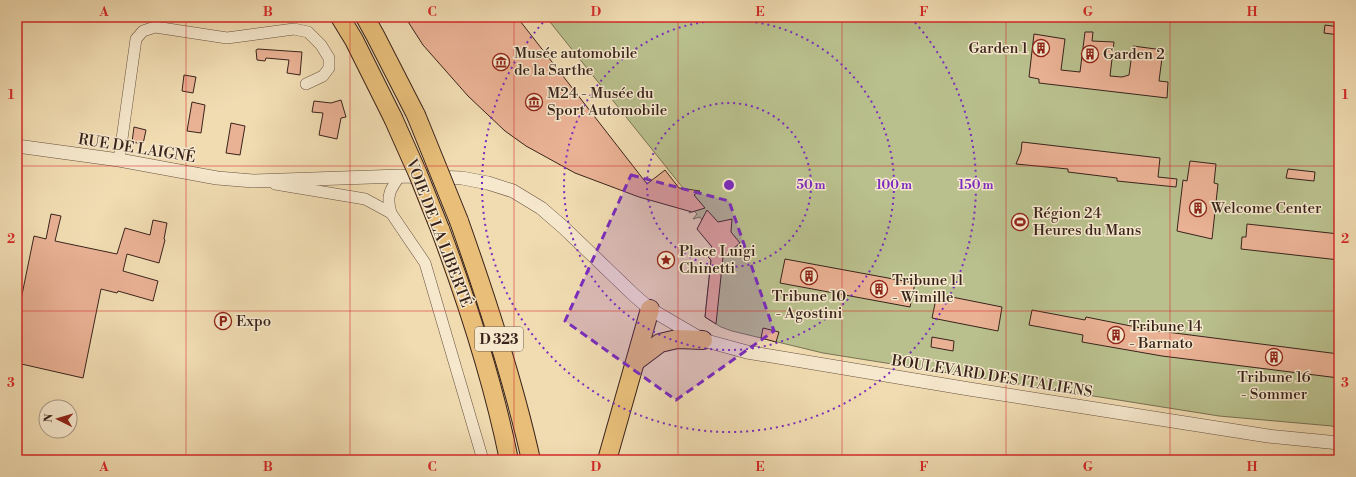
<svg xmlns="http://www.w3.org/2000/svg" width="1356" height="477" font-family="'Libre Bodoni',serif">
<rect width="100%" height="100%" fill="#f1dcb2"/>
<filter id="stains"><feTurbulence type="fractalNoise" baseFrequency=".005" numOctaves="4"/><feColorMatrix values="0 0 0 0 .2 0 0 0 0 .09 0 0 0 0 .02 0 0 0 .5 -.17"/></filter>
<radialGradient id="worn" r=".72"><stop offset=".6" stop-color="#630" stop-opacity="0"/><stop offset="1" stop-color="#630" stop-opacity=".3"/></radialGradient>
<polygon fill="#b9c08d" stroke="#797254" points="546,17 1339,17 1339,431 1332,426 1219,416 823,353 732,331 721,327 705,317 711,260 708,257 715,251 703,235 705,224 699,226 702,220 700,217 693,219 697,214 694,211 689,213 692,208 675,189 683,188"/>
<g fill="#eab295" stroke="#39231b">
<polygon points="405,17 517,17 647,184 665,170 679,188 700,191 694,195 705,208 692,212 639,197 575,173 526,146 505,131 468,96 423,45"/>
<polygon points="1325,25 1339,27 1339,35 1324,33"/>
<polygon points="1085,32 1093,32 1092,41 1114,42 1110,76 1122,77 1129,75 1133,46 1163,50 1159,81 1168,82 1167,98 1039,83 1039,79 1029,77 1034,34 1065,39 1061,70 1080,72"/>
<polygon points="258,49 302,52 300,75 287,73 289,60 266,58 265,61 257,60 256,50"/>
<polygon points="184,75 196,77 193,93 182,91"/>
<polygon points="341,100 346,117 341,118 337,139 319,135 323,113 312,112 314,101 331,103"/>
<polygon points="192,102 205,105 201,133 187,131"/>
<polygon points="231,123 245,126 240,155 226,153"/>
<polygon points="134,127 146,130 143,144 132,142"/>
<polygon points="1022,142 1160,158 1158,177 1177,179 1176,187 1117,181 1117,178 1068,172 1068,169 1016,164 1021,152"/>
<polygon points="1190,161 1216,164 1214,183 1218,184 1212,239 1177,231 1183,180 1187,181"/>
<polygon points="1288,169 1315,172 1314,181 1286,178"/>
<polygon points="707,210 718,222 732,219 731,232 740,243 723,257 716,324 705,317 711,260 708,257 708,254 712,247 697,229"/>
<polygon points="51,214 61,216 55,241 117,254 125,228 150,235 153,220 167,223 164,239 165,240 159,263 127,254 123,271 158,281 153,301 118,291 117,293 101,289 83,378 17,363 17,319 34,236 46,239"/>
<polygon points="1247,224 1339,234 1339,260 1241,249 1242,237 1246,237"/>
<polygon points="785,259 915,283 910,307 780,283"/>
<polygon points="937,294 1002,307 998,331 932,318"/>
<polygon points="1032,310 1085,320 1086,317 1151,330 1339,354 1339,378 1162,356 1082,342 1083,335 1029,325"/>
<polygon points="763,328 779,332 776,342 761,338"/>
<polygon points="932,337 954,341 953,351 931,347"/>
</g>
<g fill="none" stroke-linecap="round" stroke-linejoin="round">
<g stroke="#675141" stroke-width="12">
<g id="minor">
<polyline points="119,160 136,39 143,31 155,27 227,38 294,29 308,32 321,45 329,58 329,68 323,76 306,84"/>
<polyline points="275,184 365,199 391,213 425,263 483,460"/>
<path d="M391,213C386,196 390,189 400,176"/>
</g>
</g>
<g stroke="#675141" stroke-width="14">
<polyline id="tertiary" points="17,146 119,160 217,178 253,181 400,176 462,178 488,183 513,191 541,208 563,227 635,296 650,309 703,340 747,352 969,389 1268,436 1339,443"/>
</g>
<g stroke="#39231b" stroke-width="20">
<g id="trunk">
<polyline points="340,17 354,40 393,118"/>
<polyline points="365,17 375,35 416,115"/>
<path d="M459,221C487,300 513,379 531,460"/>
<path d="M440,229C468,304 493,381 509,460"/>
<polyline points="636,361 660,343 677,339 703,340"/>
<polyline points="607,460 650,309"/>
</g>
</g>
<use href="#minor" stroke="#f6e8cd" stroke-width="11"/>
<use href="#tertiary" stroke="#f6e8cd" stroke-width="13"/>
<use href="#trunk" stroke="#e8be79" stroke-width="18"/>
<g stroke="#39231b" stroke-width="20" stroke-linecap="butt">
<g id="trunk-bridge">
<polyline points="416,115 459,221"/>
<polyline points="393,118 418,174 440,229"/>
</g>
</g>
<use href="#trunk-bridge" stroke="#e8be79" stroke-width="18"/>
</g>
<path fill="#7b2cbf" fill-opacity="0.2" stroke="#7b2cbf" stroke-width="3" stroke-dasharray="8 5" stroke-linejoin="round" d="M631,175L729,201L774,331L676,400L565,321Z"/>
<path fill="none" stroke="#d62828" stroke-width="1" stroke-opacity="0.55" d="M186,17V460M350,17V460M514,17V460M678,17V460M842,17V460M1006,17V460M1170,17V460M17,166H1339M17,311H1339"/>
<g fill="none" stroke="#7b2cbf" stroke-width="2" stroke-dasharray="2 4">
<circle cx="729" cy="185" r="82"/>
<circle cx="729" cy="185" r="165"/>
<path d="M911 18A247 247 0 1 1 547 18"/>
</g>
<defs>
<g id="building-ring" transform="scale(0.9)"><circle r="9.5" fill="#f6e8cd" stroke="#8f2418" stroke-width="1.5"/><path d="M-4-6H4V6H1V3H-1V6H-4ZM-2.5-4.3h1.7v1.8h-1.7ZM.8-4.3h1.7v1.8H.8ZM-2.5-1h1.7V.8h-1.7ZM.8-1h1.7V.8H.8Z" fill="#8f2418"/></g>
<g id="museum-ring" transform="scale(0.9)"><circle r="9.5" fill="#f6e8cd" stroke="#8f2418" stroke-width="1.5"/><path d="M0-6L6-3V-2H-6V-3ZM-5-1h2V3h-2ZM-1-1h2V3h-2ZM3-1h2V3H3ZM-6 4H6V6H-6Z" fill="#8f2418"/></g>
<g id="stadium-ring" transform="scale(0.9)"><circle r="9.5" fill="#f6e8cd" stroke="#8f2418" stroke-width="1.5"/><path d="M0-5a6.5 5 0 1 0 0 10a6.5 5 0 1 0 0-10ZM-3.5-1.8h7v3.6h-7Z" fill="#8f2418"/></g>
<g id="sight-ring" transform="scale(0.9)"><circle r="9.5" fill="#f6e8cd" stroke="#8f2418" stroke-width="1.5"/><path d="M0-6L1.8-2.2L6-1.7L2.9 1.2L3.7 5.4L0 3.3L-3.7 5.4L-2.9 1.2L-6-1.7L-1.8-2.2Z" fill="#8f2418"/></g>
<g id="parking-ring" transform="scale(0.9)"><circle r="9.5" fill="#f6e8cd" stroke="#8f2418" stroke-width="1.5"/><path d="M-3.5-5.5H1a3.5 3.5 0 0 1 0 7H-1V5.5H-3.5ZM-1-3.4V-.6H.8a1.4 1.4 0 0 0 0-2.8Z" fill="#8f2418"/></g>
</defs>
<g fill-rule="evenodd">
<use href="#building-ring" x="1041" y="48"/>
<use href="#building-ring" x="1090" y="54"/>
<use href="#museum-ring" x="501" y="62"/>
<use href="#museum-ring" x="534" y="102"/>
<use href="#building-ring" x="1198" y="208"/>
<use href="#stadium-ring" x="1020" y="222"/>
<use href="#sight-ring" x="666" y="260"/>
<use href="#building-ring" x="809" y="276"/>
<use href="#building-ring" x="879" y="289"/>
<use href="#parking-ring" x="223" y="321"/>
<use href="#building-ring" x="1116" y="335"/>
<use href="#building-ring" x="1274" y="357"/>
</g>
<g text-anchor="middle" stroke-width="3" stroke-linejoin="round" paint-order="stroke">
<rect fill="#f6e8cd" stroke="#725e50" stroke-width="1" x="475" y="327" width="48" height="24" rx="3"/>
<g font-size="14" font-weight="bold" fill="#39231b">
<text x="499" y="344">D 323</text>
</g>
<g font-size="15" fill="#39231b" stroke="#f6e8cd" text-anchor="start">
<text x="1028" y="53" text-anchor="end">Garden 1</text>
<text x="514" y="58">Musée automobile<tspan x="514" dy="17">de la Sarthe</tspan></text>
<text x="1103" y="59">Garden 2</text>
<text x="547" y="98">M24 - Musée du<tspan x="547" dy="17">Sport Automobile</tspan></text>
<text x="1211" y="213">Welcome Center</text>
<text x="1033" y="218">Région 24<tspan x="1033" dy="17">Heures du Mans</tspan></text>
<text x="679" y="256">Place Luigi<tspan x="679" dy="17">Chinetti</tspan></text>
<text x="892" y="285">Tribune 11<tspan x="892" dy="17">- Wimille</tspan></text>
<text x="809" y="301" text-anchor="middle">Tribune 10<tspan x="809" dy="17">- Agostini</tspan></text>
<text x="236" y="326">Expo</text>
<text x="1129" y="331">Tribune 14<tspan x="1129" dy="17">- Barnato</tspan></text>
<text x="1274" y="382" text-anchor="middle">Tribune 16<tspan x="1274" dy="17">- Sommer</tspan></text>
</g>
<g font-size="15" fill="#39231b" stroke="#f6e8cd">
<text transform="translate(137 148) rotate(9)" y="5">RUE DE LAIGNÉ</text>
<text transform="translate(439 233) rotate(69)" y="5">VOIE DE LA LIBERTÉ</text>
<text transform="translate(992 376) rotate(9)" y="5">BOULEVARD DES ITALIENS</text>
</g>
</g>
<circle cx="729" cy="185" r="6" fill="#7b2cbf" stroke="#f6e8cd" stroke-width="2"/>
<g font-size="12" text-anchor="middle" font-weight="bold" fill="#7b2cbf" stroke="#f6e8cd" stroke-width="3" stroke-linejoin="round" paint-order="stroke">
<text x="811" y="189">50 m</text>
<text x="894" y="189">100 m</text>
<text x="976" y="189">150 m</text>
</g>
<rect width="1356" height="477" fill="none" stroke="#f1dcb2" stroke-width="44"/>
<g transform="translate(58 419) rotate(275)"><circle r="19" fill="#f6e8cd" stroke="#aa9986"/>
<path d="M0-3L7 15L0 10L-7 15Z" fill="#8f2418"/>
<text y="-6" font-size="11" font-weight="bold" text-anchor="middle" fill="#39231b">N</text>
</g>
<rect x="22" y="22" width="1312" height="433" fill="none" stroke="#d62828" stroke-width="1.5"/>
<g font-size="13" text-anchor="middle" font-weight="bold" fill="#d62828">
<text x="104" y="16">A</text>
<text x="268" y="16">B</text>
<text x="432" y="16">C</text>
<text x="596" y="16">D</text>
<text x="760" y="16">E</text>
<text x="924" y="16">F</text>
<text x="1088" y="16">G</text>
<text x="1252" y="16">H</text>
<text x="11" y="99">1</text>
<text x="1345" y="99">1</text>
<text x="11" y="243">2</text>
<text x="1345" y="243">2</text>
<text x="11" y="387">3</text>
<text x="1345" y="387">3</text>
<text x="104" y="471">A</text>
<text x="268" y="471">B</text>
<text x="432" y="471">C</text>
<text x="596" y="471">D</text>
<text x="760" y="471">E</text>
<text x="924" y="471">F</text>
<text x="1088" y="471">G</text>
<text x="1252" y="471">H</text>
</g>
<rect width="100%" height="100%" filter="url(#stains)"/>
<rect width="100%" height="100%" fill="url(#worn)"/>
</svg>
